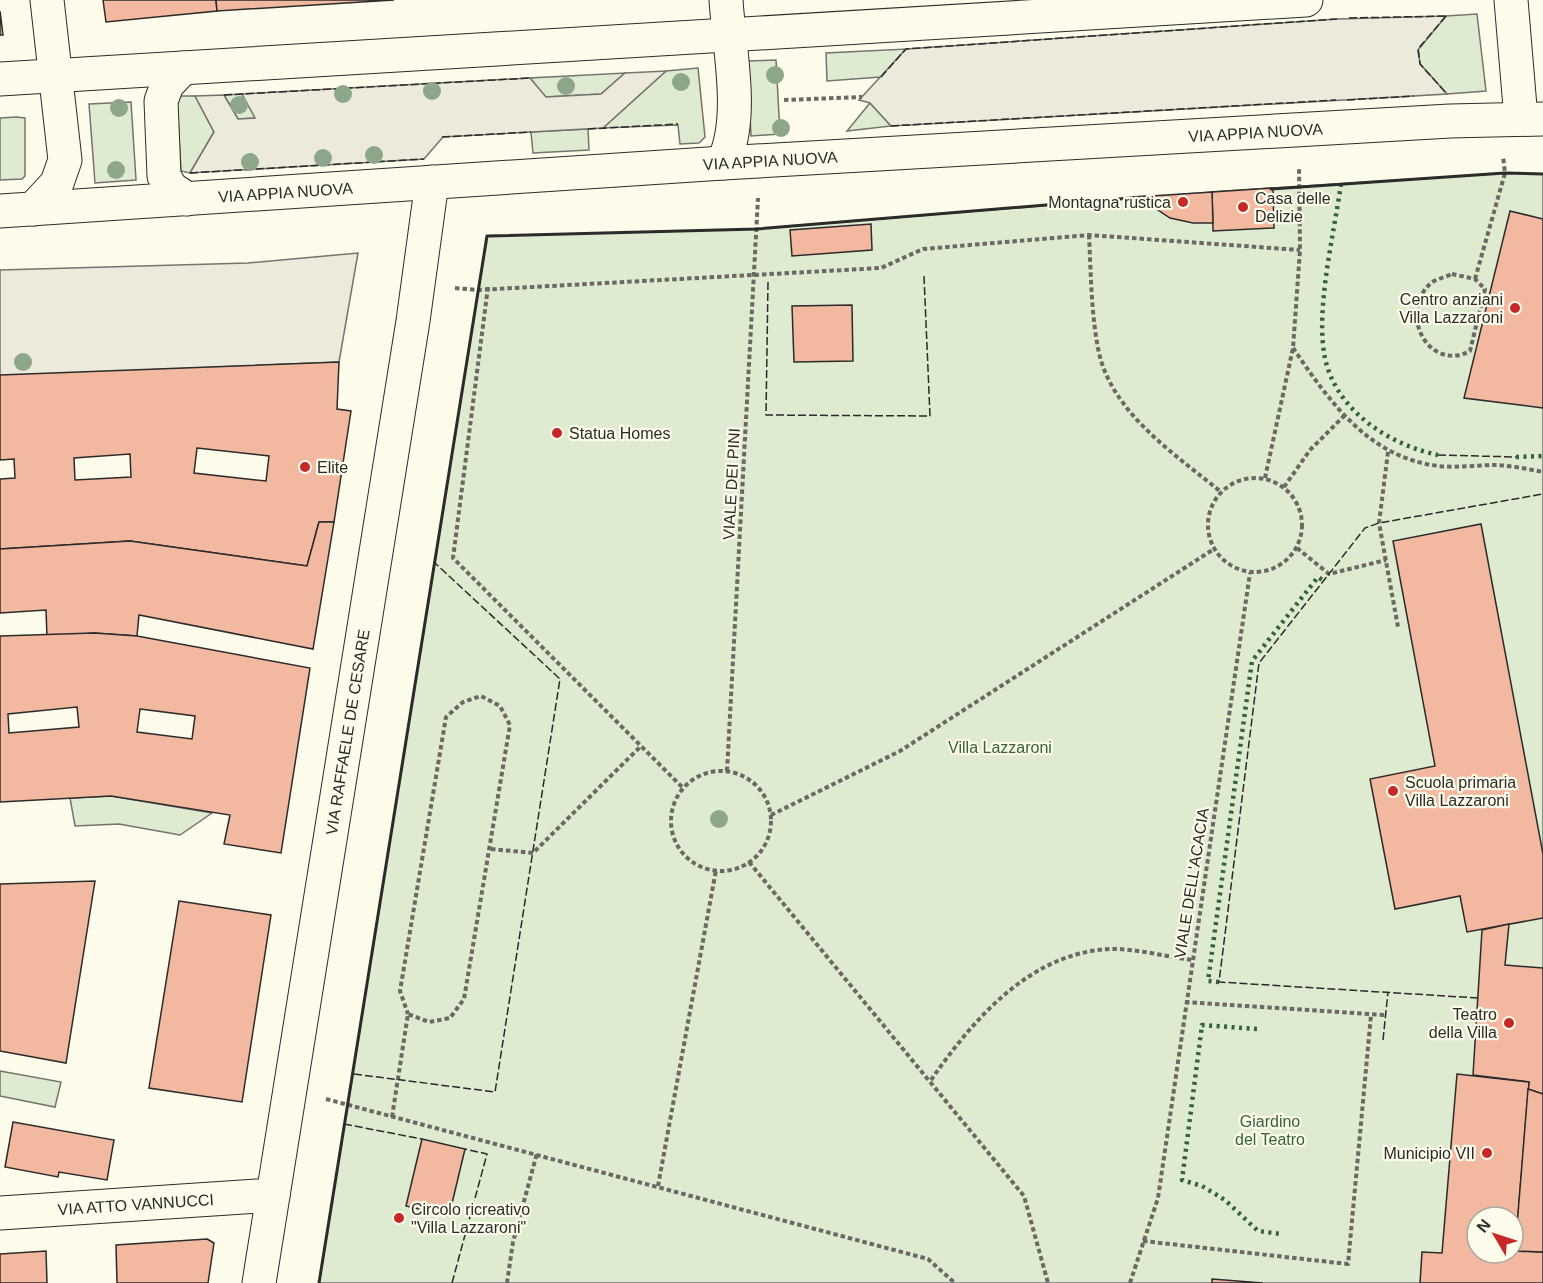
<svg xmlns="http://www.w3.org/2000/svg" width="1543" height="1283" font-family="Helvetica,sans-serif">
<rect width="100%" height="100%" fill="#fdfbea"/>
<g fill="#deebd1" stroke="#74746e" stroke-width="1.5" fill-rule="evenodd">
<polygon points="1477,14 1486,91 1447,94 1420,64 1418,49 1446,16"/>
<polygon points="906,49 881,77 827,81 826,53"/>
<polygon points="776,60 780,134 751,136 747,61"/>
<polygon points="698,68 705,137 699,143 680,144 678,125 603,128 666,71"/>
<polygon points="625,73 601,94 545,97 530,78"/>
<polygon points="242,94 256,118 238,119 224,95"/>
<polygon points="180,96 195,96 214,132 190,173 181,171 177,99"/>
<polygon points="131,102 136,180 95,183 89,104"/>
<polygon points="870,103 891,126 847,131"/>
<polygon points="17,117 25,118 25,176 22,179 0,180 0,118"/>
<polygon points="588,129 589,150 533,153 531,132"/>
<path d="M1505,173L1543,174V1283H319L487,236L757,229L1212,192ZM1477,1217H1513V1253H1477Z"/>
<polygon points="111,796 212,813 180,835 119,824 75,826 70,798"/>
<polygon points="0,1071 61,1082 55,1107 0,1096"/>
</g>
<g fill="#eceadb" stroke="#74746e" stroke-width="1.5">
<polygon points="1446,16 1418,50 1420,64 1447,94 891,126 870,103 859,100 906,49 1337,19"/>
<polygon points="666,71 603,128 443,137 424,159 190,173 214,132 195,96 224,95 238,119 255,118 242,94 530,78 546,97 601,94 625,73"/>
<polygon points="358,253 339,362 0,376 0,270 248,263"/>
</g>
<g fill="#f2b8a0" stroke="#2b2b2b" stroke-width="1.5" fill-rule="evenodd">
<polygon points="103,0 216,0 217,11 106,22"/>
<polygon points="216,0 394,0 217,11"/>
<polygon points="0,11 3,35 0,35"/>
<polygon points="1273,188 1274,228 1213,231 1212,192"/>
<polygon points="1212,192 1213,223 1193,223 1170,218 1155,208 1152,196"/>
<polygon points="1510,211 1543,219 1543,408 1464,398"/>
<polygon points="871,224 872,250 792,256 790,230"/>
<polygon points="852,305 853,361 794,362 792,306"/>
<path d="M339,362L337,409L351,411L334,522H319L307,566L130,541L0,549V479L15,478L14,459L0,460V375ZM197,448L269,456L266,481L194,473ZM130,454L131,477L75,480L74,458Z"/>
<polygon points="319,522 334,522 313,649 139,615 137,636 94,633 47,637 46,610 0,613 0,549 130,541 307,566"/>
<polygon points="1481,524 1543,854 1543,918 1467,932 1460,896 1395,909 1370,779 1435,766 1393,541"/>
<path d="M94,633L137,636L310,668L281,853L224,844L230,815L111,796L0,802V636ZM77,707L79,727L9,733L8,714ZM140,709L195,716L192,739L137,732Z"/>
<polygon points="95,881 66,1063 0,1051 0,884"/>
<polygon points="179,901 271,915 242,1102 149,1088"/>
<polygon points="1509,924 1505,965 1543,968 1543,1094 1528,1089 1529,1082 1473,1075 1482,930"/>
<path d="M1457,1074L1529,1082L1515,1251L1543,1252V1283H1420L1422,1252L1442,1253ZM1477,1217H1513V1253H1477Z"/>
<polygon points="1528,1089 1543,1094 1543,1252 1515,1251"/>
<polygon points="13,1122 114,1140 107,1180 59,1172 58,1177 5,1167"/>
<polygon points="422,1139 465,1149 449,1216 406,1206"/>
<polygon points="207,1239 214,1243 208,1283 117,1283 116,1245"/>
<polygon points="46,1251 47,1283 0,1283 0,1254"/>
<polygon points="1212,1279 1263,1283 1212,1283"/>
</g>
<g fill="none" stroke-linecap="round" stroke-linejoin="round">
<g stroke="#2b2b2b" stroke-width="35">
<g id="street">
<polyline points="1511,0 1521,119"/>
<polyline points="183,68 167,85 161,101 164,176 171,188 187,199"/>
<path d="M723,163C745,118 729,49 726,0"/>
<polyline points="33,209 57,183 65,160 47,0"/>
<path id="s1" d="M0,1213L273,1195"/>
<path id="s2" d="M259,1283L413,321L432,182"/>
</g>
</g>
<g stroke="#2b2b2b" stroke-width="35">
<g id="primary">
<polyline points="0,79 1306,0"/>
<path id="s3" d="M0,211L723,163L1450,121L1543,119"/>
</g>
</g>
<g stroke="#6a6964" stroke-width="4" stroke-dasharray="4.5 3" stroke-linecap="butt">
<polyline points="784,100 862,97"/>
<path d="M1089,235C1091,274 1091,315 1099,353C1113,414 1176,455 1221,492"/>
<path d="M1452,274L1475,279L1485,289L1470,351C1429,373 1397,313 1431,283C1436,279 1446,277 1452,274Z"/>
<polyline points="1475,279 1505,173 1503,156"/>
<polyline points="488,287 453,558 683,788"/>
<polyline points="455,288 477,290 881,268 923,249 1089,235 1300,250"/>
<path d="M1293,348C1330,402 1368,457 1438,466C1457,468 1478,465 1497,465C1512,466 1528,469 1543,472"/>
<polyline points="1388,452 1379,523 1398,627"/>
<circle cx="1255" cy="525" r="47"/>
<polyline points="1265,478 1293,348 1300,250 1299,167"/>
<polyline points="1284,487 1310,450 1344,416"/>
<polyline points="1297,548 1329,574 1386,560"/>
<polyline points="727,771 758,198"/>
<circle cx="721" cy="821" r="50"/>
<polyline points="771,815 900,751 1214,549"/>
<polyline points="491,849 533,853 641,746"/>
<polyline points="749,862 1024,1196 1048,1283"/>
<polyline points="1185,1002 1385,1015"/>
<path d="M931,1080C973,1020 1029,953 1110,949C1134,948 1167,957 1192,960"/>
<polyline points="326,1099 928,1259 955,1283"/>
<polyline points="392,1117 408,1014 429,1022 450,1018 464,999 510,725 500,706 481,696 463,702 446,717 400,991 408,1014"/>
<polyline points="658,1186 716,870"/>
<polyline points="1143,1241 1348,1264 1371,1015"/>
<polyline points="507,1283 513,1242 537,1153"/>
<polyline points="1130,1283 1158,1198 1250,573"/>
</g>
<use href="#street" stroke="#fdfbea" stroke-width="33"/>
<use href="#primary" stroke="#fdfbea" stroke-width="33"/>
<g stroke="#34623c" stroke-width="4.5" stroke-dasharray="3 4.5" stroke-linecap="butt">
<path d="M1341,184C1334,234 1315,310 1325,358C1336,411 1390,445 1438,455"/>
<polyline points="1516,457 1543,456"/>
<polyline points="1219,982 1208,981 1252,661 1318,577 1324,581"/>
<polyline points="1257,1029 1202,1025 1182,1180 1202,1186 1225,1200 1258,1231 1281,1234"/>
</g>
<g stroke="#2b2b2b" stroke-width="1.5" stroke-dasharray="8 3" stroke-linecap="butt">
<polyline points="1446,16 1418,49 1420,64 1447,94"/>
<polyline points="1349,18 1446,16"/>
<polyline points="881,77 906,49 1337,19"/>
<polyline points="224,95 530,78"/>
<polyline points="1347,100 1414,96"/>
<polyline points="891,126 1336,100"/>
<polyline points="588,129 678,124"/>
<polyline points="442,137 531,132"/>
<polyline points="190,173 424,159"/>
<polyline points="768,282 766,415 930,416 924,276"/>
<polyline points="1438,455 1516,457"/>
<polyline points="1478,998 1219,982 1259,663 1365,528 1379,523 1543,494"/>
<polyline points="1383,1040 1388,992"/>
<polyline points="354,1074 495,1092 560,679 435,563"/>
<polyline points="344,1124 422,1139"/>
<polyline points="452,1283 487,1154 465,1149"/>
</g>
<g stroke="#2b2b2b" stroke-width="3">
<polyline points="1271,189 1505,173 1543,174"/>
<polyline points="319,1283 487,236 757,229 1154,196"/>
</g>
</g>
<g fill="#8ea78a">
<circle cx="775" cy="75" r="9"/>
<circle cx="681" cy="82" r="9"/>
<circle cx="566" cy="86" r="9"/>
<circle cx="432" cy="91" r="9"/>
<circle cx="343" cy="94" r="9"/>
<circle cx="239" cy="105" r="9"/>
<circle cx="119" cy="108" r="9"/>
<circle cx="781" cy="128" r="9"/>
<circle cx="374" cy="155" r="9"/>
<circle cx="323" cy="158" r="9"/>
<circle cx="250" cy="162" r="9"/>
<circle cx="116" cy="170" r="9"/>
<circle cx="23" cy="362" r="9"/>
<circle cx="719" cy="819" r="9"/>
</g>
<g fill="#c62828" stroke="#fdfbea" stroke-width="2">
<circle cx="1183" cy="202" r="6"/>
<circle cx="1243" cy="207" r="6"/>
<circle cx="1515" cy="308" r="6"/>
<circle cx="557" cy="433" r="6"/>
<circle cx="305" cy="467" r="6"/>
<circle cx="1393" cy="791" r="6"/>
<circle cx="1509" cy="1023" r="6"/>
<circle cx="1487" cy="1153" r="6"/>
<circle cx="399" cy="1218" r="6"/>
</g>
<g text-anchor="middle" stroke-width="4.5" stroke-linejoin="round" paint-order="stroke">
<g font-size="16" fill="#2b2b2b" stroke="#fdfbea">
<text dy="6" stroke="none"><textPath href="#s3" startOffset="1258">VIA APPIA NUOVA</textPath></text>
<text dy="6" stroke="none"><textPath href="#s3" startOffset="772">VIA APPIA NUOVA</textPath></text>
<text dy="6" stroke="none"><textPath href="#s3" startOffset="286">VIA APPIA NUOVA</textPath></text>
<text transform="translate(731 484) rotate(-87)" y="6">VIALE DEI PINI</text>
<text dy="6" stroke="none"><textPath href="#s2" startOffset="558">VIA RAFFAELE DE CESARE</textPath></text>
<text transform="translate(1191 883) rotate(-81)" y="6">VIALE DELL'ACACIA</text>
<text dy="6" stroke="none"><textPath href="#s1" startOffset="136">VIA ATTO VANNUCCI</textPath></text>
</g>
<g font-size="16" fill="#2b2b2b" stroke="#fdfbea" text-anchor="start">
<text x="1255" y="204">Casa delle<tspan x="1255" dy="18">Delizie</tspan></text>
<text x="1171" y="208" text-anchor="end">Montagna rustica</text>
<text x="1503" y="305" text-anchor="end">Centro anziani<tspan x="1503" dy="18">Villa Lazzaroni</tspan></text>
<text x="569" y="439">Statua Homes</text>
<text x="317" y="473">Elite</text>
<text x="1405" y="788">Scuola primaria<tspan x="1405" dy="18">Villa Lazzaroni</tspan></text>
<text x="1497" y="1020" text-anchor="end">Teatro<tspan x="1497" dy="18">della Villa</tspan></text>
<text x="1475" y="1159" text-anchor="end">Municipio VII</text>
<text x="411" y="1215">Circolo ricreativo<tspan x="411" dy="18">"Villa Lazzaroni"</tspan></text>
</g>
<g font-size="16" fill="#34623c" stroke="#fdfbea">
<text x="1000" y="753">Villa Lazzaroni</text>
<text x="1270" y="1127">Giardino<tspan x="1270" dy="18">del Teatro</tspan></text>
</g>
</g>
<g transform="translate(1495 1235) rotate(309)"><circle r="28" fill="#fdfbea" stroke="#a9a89e" stroke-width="1.5"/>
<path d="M0-4.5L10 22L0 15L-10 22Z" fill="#c62828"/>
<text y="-9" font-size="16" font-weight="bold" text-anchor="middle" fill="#2b2b2b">N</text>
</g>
</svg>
